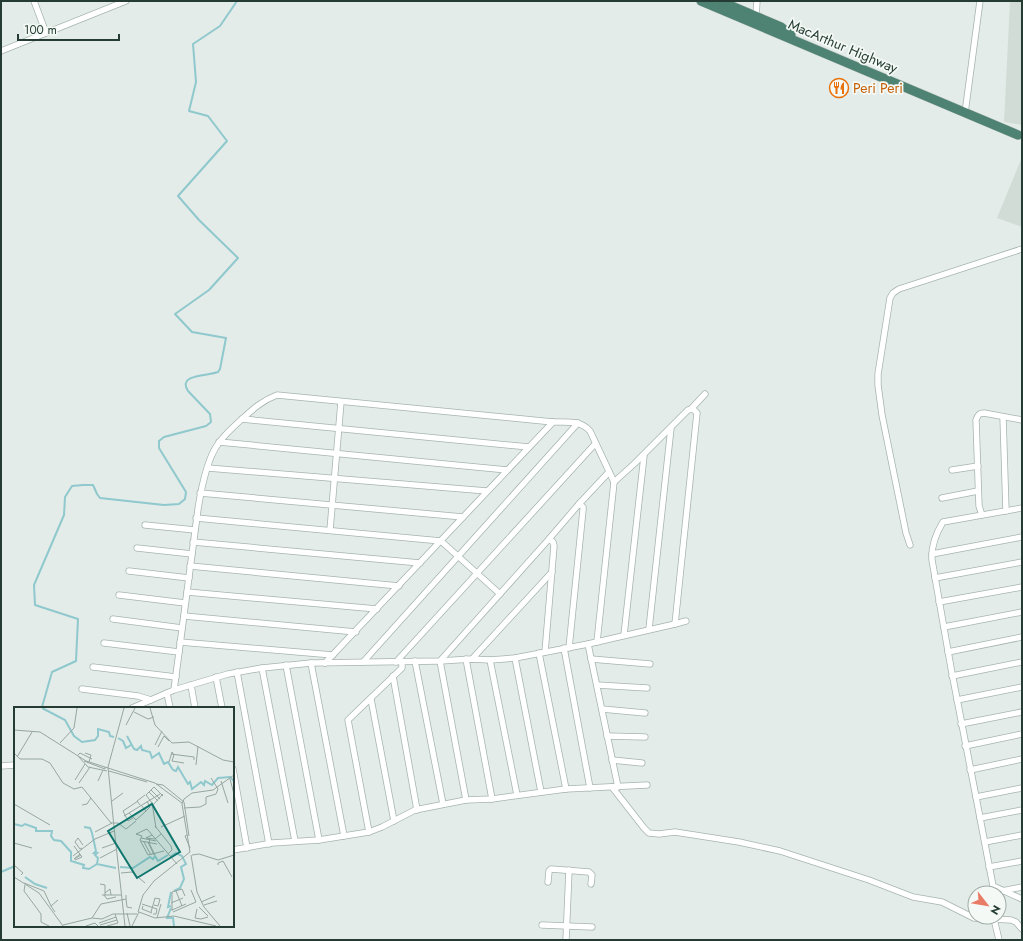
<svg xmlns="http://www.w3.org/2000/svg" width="1023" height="941" font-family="Jost,sans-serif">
<rect width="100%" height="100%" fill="#e3ece8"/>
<g fill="#d2dcd6">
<polygon points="1010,1 1022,1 1022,125 1004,122"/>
<polygon points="1022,157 1022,227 997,218"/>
</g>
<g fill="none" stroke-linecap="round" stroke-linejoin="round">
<g stroke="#8fc8cd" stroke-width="2">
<path d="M44,708L42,707L52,672L76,661L78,619L35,605L34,585L64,515L65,497L72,486L83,485H93L97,494L100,498L164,505L179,504L185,499L186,492L159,448V441L164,437L206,426L211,422L210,414L188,391C177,374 208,376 218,372L220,369L226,338L192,332L175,314L209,290L238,258L199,220L178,196L227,141L208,116L189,111L196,82L193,44L220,26L237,1"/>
<polyline points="1,872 15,866"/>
</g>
<g stroke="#a6b4ae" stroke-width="7">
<g id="minor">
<polyline points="34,1 46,33"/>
<polyline points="756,16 757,1"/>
<polyline points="1,51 126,1"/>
<polyline points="965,113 980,1"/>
<polyline points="691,409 705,394"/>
<polyline points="1003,417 1006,511"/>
<polyline points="242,419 529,447"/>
<polyline points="219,442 507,470"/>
<polyline points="208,468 487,491"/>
<polyline points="952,470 978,466"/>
<polyline points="200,493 463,517"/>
<polyline points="942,498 978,491"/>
<polyline points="579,504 609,472"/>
<path d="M1022,508L943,522C935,535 931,546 932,560L951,668L976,797L1022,788"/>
<path d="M982,515L979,506L976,420C978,415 979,413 984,413L1022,420"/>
<polyline points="196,518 441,541 500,594"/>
<polyline points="145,525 195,530"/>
<polyline points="330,530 341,402"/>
<polyline points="549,539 579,504 583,507 583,510 569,648"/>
<polyline points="193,542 420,563"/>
<polyline points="910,545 906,533 882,415 878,385 878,374 890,298 893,293 899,289 1022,249"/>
<polyline points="137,548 192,554"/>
<polyline points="932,554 1022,537"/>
<polyline points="190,566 399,586"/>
<polyline points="129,571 189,578"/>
<polyline points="935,578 1022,562"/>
<polyline points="187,592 377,609"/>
<polyline points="119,595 185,603"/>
<polyline points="939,602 1022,587"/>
<polyline points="184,616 356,632"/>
<polyline points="113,619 182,628"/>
<polyline points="675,624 686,621"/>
<polyline points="944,627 1022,612"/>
<polyline points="649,629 671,428"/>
<polyline points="624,635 644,456"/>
<polyline points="180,642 333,655"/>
<polyline points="597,642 614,482"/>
<polyline points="104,643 179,652"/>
<polyline points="588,644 618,787"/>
<polyline points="564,648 590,788"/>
<polyline points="948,652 1022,637"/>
<polyline points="539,653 566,789"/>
<polyline points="515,658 541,792"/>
<polyline points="466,659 492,799"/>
<polyline points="472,659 552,572"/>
<polyline points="591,659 650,664"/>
<polyline points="490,660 517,795"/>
<polyline points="364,661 578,423"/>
<polyline points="415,661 443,804"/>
<polyline points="396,662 595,444"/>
<polyline points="311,663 344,836"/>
<polyline points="325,663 553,422"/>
<polyline points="286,665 319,840"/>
<polyline points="93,667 176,677"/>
<polyline points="262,668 295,841"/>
<polyline points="237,672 269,844"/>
<polyline points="393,676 417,810"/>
<polyline points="952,676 1022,662"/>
<polyline points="216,677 222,708"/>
<polyline points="191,685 195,708"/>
<polyline points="597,685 647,688"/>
<polyline points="82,689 138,696 151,700"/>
<polyline points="167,693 170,708"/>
<polyline points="371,699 394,821"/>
<polyline points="957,700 1022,687"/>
<path d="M132,708L174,690L228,674L262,668L311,663L440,661L472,659L490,660L515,658L588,644L675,624L697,413L693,409L688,410L634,464L614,482L590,431C580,420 566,422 553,422L277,395C263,400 253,409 242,419C233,427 224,435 218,444C207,459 201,490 198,509L174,690"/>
<polyline points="602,709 645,713"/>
<polyline points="961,724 1022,712"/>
<polyline points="607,736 645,737"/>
<polyline points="965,746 1022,734"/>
<polyline points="612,760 642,763"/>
<polyline points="1,766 15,765"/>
<polyline points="233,769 247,848"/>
<polyline points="970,770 1022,759"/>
<polyline points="612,787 644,828 649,833 659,834 675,832 739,842 780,851 869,880 913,897 942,902 974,918 1011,920 1016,922 1022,929"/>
<polyline points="976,797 993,886 1022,899"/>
<polyline points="466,800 440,661 549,539 553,542 554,546 545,652"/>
<polyline points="980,818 1022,810"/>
<polyline points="369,832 348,720 402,668 402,662"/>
<polyline points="985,842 1022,835"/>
<polyline points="233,850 272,843 319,840 369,832 382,827 415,810 466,800 492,799 566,789 647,785"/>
<polyline points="989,867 1022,861"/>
<polyline points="548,882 549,871 551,869 589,872 592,875 591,884"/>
<polyline points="1002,891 1022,887"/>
<polyline points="994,919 999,940"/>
<polyline points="542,925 592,927"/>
<polyline points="566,940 569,870"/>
</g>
</g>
<g stroke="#c2c8c6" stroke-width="10">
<g id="trunk">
<polyline points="701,1 1018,135"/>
<polyline points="720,1 781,27 791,35"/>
</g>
</g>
<use href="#minor" stroke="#fff" stroke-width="5.5"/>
<use href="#trunk" stroke="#4e8272" stroke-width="9"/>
</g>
<defs>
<g id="restaurant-ring" transform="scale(1)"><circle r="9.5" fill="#f4f9f6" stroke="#e8710a" stroke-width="1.5"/><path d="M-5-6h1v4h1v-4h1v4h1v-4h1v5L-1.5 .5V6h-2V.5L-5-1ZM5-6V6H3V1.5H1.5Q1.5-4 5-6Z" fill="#e8710a"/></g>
</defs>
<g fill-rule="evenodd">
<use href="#restaurant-ring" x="839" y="88"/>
</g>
<g text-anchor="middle" stroke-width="3.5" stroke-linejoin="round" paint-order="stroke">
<g font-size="14" fill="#243c34" stroke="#f4f9f6">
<text transform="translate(843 46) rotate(23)" y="5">MacArthur Highway</text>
</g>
<g font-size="14" fill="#c56008" stroke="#f4f9f6" text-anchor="start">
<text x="853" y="93">Peri Peri</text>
</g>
</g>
<g transform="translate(14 707)">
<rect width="220" height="220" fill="#e3ece8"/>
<path fill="none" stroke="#8fc8cd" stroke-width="2" d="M28,1L51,13L60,29L68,35L81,33L84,29V22L95,25L96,29L100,30M113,29L120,42L123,43L127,39L128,43L136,45L138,51L145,46L150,57L154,55L159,63M104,31L109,34L112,41L117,38M159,63L162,64L164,60L174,77L176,75L178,82L187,75L190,78L191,74L198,78L204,71L216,70L220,74M0,117L8,119L11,117L22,121V124H38L37,129L40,133L47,134L57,145V154L70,158L69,161L75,162L83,157L102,161M70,120L76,121L78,126L82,144L80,146H83L81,148L84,151L83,157M157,149L162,146L168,149L172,157L167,160L170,172L166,181L160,184M106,160L119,161L136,150L139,152L141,149L144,154L154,148M11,170L21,177L33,181M157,185L154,200L157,199M157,201L153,211H159L160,219"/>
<path fill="none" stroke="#97a6a0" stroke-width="1" d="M136,1L141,18L158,36L175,35L209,53L220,55M120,5L134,12L140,10M112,18L121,1M0,23L26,25L72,54L141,76L168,96M46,36L60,21L63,1M141,38L148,24M144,40L150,29L155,34M0,46L6,52H28L36,56L49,76L60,82L68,80L97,116H104L112,122L122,114M71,46L77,48L75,55M157,47L180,50V53M64,48L66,46L78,52M64,49L74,60L93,64M3,50L18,25M70,54L91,62V60M158,54L170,56M155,55L158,45L160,48L158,54M182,58L184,39M95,64L133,75M216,72L220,87M61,73L71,57M84,74L89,63M207,74L214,96M65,76L76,60M142,77L149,78L170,95L175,129M137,83L146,92M135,85L144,94M98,94L109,86M0,97L36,118M68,98L73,97L77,91M126,98L123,94L131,88M138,99L149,87M170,101L186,100L192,97V90L202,87L204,82L197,71M132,104L136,100L133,94M115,106L122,113L132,104L127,98M110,109L146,87M119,111L114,114L109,104L124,94M141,119L157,139L158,143L154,147M100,120L94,60L110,1M100,120L111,219M147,120L171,109M142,121L138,96L132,88L140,80L149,89M81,125L98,116M138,128L132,131L141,132L147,127M173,128L171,129L176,141M127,131L142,134M136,131L135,136L141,148M127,134L143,137M130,135L137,148M134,135L140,148M0,136L18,141M60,139L68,150L61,153M68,141L66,142L61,135L64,131L69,138M88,141L102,136M150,144L134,148L126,133L128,129L122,127L133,122L163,157M66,147L60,152L67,148M177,148L183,185L190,200L206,219M178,148L185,147L204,153L220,148M59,149L81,132L100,124M86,151L103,142M0,158L9,166L7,168M204,158V156L209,154L218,170M107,166L118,165L131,176M0,170L25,186L49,219M10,176L30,184L37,199M86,177L91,178V188M11,178L10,184L27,207V215L35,219M177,183L182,195M162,184L168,199M91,186L96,182L97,188M88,188H108M90,188L93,192L102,190M112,192L113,200L118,201M187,195L201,189M157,196L169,191M128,197L143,202L142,207H139M190,198L203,194M129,199L128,202L138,206M185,200L194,209M183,202L181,211L187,212L194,210M158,203L172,197M158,204V185L168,182L171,189M41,205L37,199L44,193M124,205L129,188L140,174L176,145L168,97L170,92L178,86L199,83L220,68M137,205L141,191L146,192L144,199L140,198M159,205L182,195M113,206L116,219M78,211L87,197L112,192V188M143,211L147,197M85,216L102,210M49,218L78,211L88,212L99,207H123M86,218L103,213M72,219L81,216L84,219M93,219L104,216L101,207M118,219L125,205L141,211L160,209L202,219"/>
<path fill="#0f766e" fill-opacity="0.15" stroke="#0f766e" stroke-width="2" d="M138,97L166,145L123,171L94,124Z"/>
<rect width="220" height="220" fill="none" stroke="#243c34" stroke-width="2"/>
</g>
<rect width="1023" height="941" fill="none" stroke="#243c34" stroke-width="4"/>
<g transform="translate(987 905) rotate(121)"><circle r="19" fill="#f4f9f6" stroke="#a1ada8"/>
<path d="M0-3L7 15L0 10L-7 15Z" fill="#e87c66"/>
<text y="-6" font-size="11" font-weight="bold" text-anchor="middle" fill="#243c34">N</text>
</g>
<path d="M18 34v6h101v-6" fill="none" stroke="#243c34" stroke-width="2"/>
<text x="24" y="34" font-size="12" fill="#243c34" stroke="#f4f9f6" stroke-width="3" paint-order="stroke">100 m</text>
</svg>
